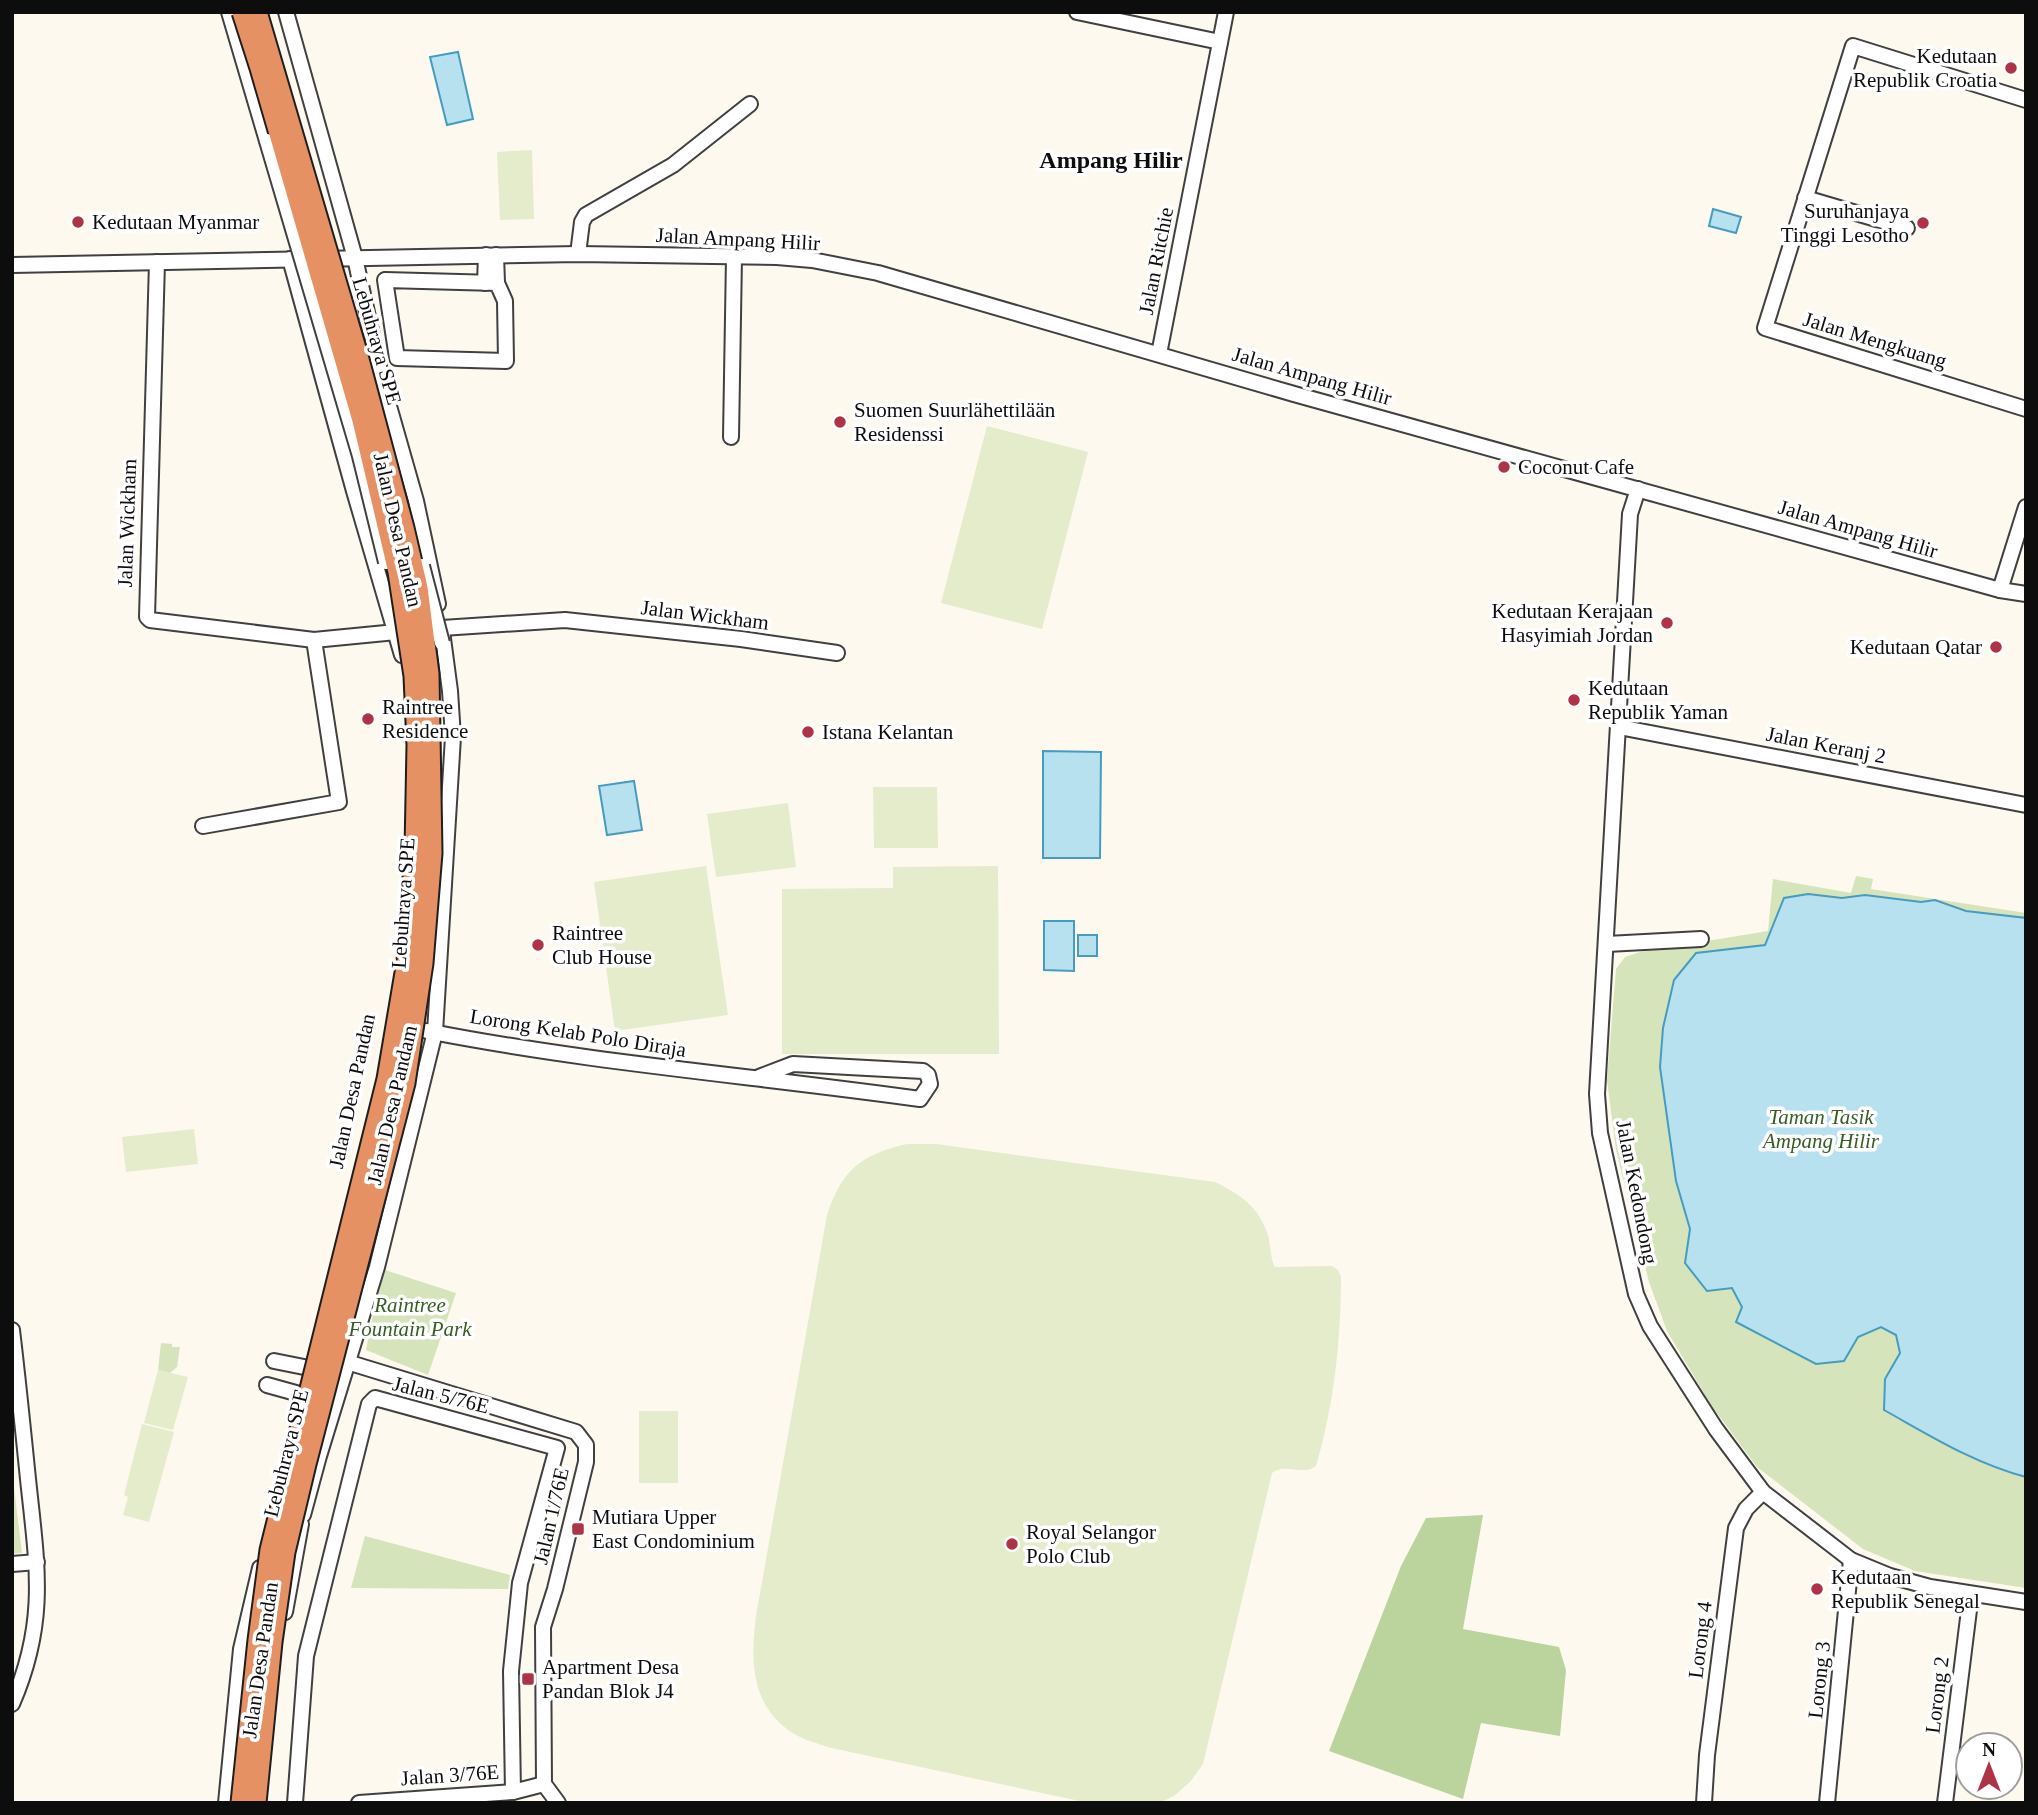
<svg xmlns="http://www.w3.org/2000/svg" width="2038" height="1815" font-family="Georgia,serif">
<rect width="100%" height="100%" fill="#fdf9ee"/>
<g fill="#d5e4bb">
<polygon points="1856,876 1873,879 1871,889 2026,913 2026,1588 1915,1571 1863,1549 1757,1467 1711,1405 1667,1331 1649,1282 1616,1150 1607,1080 1616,969 1625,957 1640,952 1768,931 1773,879 1851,893"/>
<polygon points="382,1269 456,1293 428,1375 366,1350"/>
<polygon points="161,1343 172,1344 172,1347 180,1347 177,1367 170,1373 158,1370"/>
<polygon points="12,1471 22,1553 12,1554"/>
<polygon points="365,1536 510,1575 508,1589 351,1588"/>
</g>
<polygon fill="#bbd39c" points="1483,1515 1463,1629 1559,1647 1566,1670 1560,1736 1481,1723 1463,1799 1329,1751 1401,1566 1426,1518"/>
<g fill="#e5eccc">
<polygon points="532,150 534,219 500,220 497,152"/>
<polygon points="987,426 1088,452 1042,629 941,603"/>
<polygon points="873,787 937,787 938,848 874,848"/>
<polygon points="788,803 796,867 716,877 707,814"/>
<polygon points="706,866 728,1015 615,1031 594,882"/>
<polygon points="998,866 999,1054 782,1054 782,889 893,888 893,867"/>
<polygon points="194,1129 198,1164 126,1172 122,1137"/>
<path d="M907,1144H936L1215,1182C1240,1194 1259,1207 1268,1235C1271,1246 1270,1258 1275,1267L1332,1266L1338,1270L1341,1277C1341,1340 1334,1405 1316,1466C1301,1477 1285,1462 1272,1473L1203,1764L1190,1782L1174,1796L1159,1803H1089L827,1747C817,1743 805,1740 796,1735C751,1708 750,1663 756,1616L827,1215C842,1170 860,1155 907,1144Z"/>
<polygon points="158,1370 188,1377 173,1430 144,1423"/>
<rect x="639" y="1411" width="39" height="72"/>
<polygon points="142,1424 174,1432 149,1522 123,1515 128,1497 124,1495"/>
</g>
<g fill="#b8e1ef" stroke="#469cbf" stroke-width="2">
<polygon points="458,52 473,119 447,125 430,57"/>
<polygon points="1713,209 1741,217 1736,233 1709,226"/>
<polygon points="1043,751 1101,752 1100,858 1043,858"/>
<polygon points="634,781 642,830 607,835 599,786"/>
<path d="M1808,894L1842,898L1865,895L1921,902L1935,900L1966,911L2026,918V1477C1975,1464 1929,1435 1884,1410L1885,1379L1900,1353L1896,1335L1881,1327L1858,1337L1844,1361L1816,1364L1736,1322L1742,1307L1732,1288L1707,1291L1685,1263L1690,1229L1676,1181L1660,1067L1663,1028L1674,980L1696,953L1765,945L1784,898Z"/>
<polygon points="1044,921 1074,921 1074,971 1044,970"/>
<rect x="1078" y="935" width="19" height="21"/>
</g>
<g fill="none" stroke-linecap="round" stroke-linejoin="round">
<g stroke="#404040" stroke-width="18">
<g id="minor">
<polyline points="229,12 267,141"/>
<polyline points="286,12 355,258 383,385 416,501 438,604"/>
<polyline points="1077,12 1220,42"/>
<polyline points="2026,100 1853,46 1765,328 2026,409"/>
<polyline points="1805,198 1907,228"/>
<polyline points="578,254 582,222 586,215 673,165 750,104"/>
<polyline points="496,255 497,283"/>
<polyline points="290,259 354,491 402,655"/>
<polyline points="157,262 147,617 150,620 314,640 396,632"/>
<polyline points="12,265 578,254 777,257 812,260 878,273 1294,394 2000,590 2026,594"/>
<polygon points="385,280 497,283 505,301 506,361 397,358"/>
<polyline points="485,283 486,255"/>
<polyline points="1159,354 1226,12"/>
<polyline points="731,437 734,257"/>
<polyline points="1638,489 1630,514 1597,1094 1600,1133 1636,1294 1650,1326 1716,1429 1763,1492 1851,1560 1890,1576 1930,1587 2026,1602"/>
<polyline points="2000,590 2026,507"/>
<polyline points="442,628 565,620 741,639 837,653"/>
<polyline points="1619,727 2026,805"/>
<polyline points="203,826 339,802 314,640"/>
<polyline points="1607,944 1701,939"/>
<path d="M427,1031C590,1063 755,1076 920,1099L930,1084L928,1075L923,1071L793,1064L759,1077"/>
<path d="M12,1330C18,1380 23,1429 28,1479C37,1565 48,1621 12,1704"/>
<polyline points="274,1361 309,1368"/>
<polyline points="347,1362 576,1432 586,1445 586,1462 555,1589 543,1627 544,1784 558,1803"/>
<polyline points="267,1385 303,1395"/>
<polyline points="303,1515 319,1456 377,1267 435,1032 453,737 450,691 442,631"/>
<polyline points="12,1564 37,1562"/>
<polyline points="285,1612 301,1524"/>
<polyline points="226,1803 241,1649 260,1568"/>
<polyline points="295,1803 306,1656 369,1404 375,1398 557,1448 520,1583 511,1671 513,1792"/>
<polyline points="359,1803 513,1792 544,1784"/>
<polyline points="1704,1803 1707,1755 1736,1528 1746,1509 1763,1492"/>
<polyline points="1827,1803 1851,1560"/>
<polyline points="1945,1803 1971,1594"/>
</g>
</g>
<use href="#minor" stroke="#fff" stroke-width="14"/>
<g stroke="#404040" stroke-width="18" stroke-linecap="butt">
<g id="minor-bridge">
<polyline points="267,141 360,456 386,562"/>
<polyline points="422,566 442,643"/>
</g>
</g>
<g stroke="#1e1e1e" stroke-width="23" stroke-linecap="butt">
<g id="highway-bridge">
<polyline points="241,1803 258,1640 270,1550 387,1079 407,961 415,851 417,745 414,676 398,572 362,420 260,68 242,12"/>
<polyline points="256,1803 272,1642 285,1552 306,1464 405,1083 423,963 432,853 429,674 418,588 404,528 357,352 257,12"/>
</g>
</g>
<use href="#minor-bridge" stroke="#fff" stroke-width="14"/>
<use href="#highway-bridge" stroke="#e59164" stroke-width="19"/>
</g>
<g fill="#ae3347" stroke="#fff" stroke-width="2.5">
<circle cx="2011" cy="68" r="7"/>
<circle cx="78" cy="222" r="7"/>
<circle cx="1923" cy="223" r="7"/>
<circle cx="840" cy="422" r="7"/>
<circle cx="1504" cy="467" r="7"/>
<circle cx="1667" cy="623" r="7"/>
<circle cx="1996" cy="647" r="7"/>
<circle cx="1574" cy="700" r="7"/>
<circle cx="368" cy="719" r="7"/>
<circle cx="808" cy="732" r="7"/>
<circle cx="538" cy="945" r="7"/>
<rect x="571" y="1522" width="14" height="14" rx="3.5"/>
<circle cx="1012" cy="1544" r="7"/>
<circle cx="1817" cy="1589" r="7"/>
<rect x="521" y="1672" width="14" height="14" rx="3.5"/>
</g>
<g text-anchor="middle" stroke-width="7" stroke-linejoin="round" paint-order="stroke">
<g font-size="21" fill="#0d0d0d" stroke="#fff" text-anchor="start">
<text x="1997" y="63" text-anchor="end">Kedutaan<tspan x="1997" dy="24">Republik Croatia</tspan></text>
<text x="1909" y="218" text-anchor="end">Suruhanjaya<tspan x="1909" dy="24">Tinggi Lesotho</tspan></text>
<text x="92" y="229">Kedutaan Myanmar</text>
<text x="854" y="417">Suomen Suurlähettilään<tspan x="854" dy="24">Residenssi</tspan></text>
<text x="1518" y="474">Coconut Cafe</text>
<text x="1653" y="618" text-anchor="end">Kedutaan Kerajaan<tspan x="1653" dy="24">Hasyimiah Jordan</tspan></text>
<text x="1982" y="654" text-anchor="end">Kedutaan Qatar</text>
<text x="1588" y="695">Kedutaan<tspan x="1588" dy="24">Republik Yaman</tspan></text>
<text x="382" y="714">Raintree<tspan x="382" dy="24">Residence</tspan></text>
<text x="822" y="739">Istana Kelantan</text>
<text x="552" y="940">Raintree<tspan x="552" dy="24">Club House</tspan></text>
<text x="592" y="1524">Mutiara Upper<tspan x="592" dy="24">East Condominium</tspan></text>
<text x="1026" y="1539">Royal Selangor<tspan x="1026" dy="24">Polo Club</tspan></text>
<text x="1831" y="1584">Kedutaan<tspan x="1831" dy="24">Republik Senegal</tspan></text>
<text x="542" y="1674">Apartment Desa<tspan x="542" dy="24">Pandan Blok J4</tspan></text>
</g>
<g font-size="21" fill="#0d0d0d" stroke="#fff">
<text transform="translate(738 239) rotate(3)" y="7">Jalan Ampang Hilir</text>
<text transform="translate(1156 261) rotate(-79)" y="7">Jalan Ritchie</text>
<text transform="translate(1875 340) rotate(17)" y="7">Jalan Mengkuang</text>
<text transform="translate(377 341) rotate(74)" y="7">Lebuhraya SPE</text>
<text transform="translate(1312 376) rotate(16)" y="7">Jalan Ampang Hilir</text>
<text transform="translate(127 523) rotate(-88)" y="7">Jalan Wickham</text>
<text transform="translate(1858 529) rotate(16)" y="7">Jalan Ampang Hilir</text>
<text transform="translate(398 530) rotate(77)" y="7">Jalan Desa Pandan</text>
<text transform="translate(705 615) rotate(7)" y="7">Jalan Wickham</text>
<text transform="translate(1826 745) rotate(11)" y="7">Jalan Keranj 2</text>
<text transform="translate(403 903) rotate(-86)" y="7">Lebuhraya SPE</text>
<text transform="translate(578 1033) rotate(9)" y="7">Lorong Kelab Polo Diraja</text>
<text transform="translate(352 1091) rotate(-78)" y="7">Jalan Desa Pandan</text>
<text transform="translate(392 1105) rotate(-77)" y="7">Jalan Desa Pandam</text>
<text transform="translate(1637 1192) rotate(79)" y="7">Jalan Kedondong</text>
<text transform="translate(441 1395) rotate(14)" y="7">Jalan 5/76E</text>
<text transform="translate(286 1453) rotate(-76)" y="7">Lebuhraya SPE</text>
<text transform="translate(551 1516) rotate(-77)" y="7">Jalan 1/76E</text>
<text transform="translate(1700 1640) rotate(-83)" y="7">Lorong 4</text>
<text transform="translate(260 1660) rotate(-82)" y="7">Jalan Desa Pandan</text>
<text transform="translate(1819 1680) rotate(-84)" y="7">Lorong 3</text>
<text transform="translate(1937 1695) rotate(-83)" y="7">Lorong 2</text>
<text transform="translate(450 1775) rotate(-4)" y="7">Jalan 3/76E</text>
</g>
<g font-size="21" font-style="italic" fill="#365d24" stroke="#fff">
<text x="1821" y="1124">Taman Tasik<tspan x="1821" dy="24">Ampang Hilir</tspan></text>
<text x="410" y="1312">Raintree<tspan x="410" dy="24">Fountain Park</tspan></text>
</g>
<g font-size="24" font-weight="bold" fill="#0d0d0d" stroke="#fff">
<text x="1111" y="168">Ampang Hilir</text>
</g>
</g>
<rect width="2038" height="1815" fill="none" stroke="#0d0d0d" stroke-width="28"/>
<g transform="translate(1989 1766)"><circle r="33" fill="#ffffff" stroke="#9e9e9e" stroke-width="2"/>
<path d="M0-5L12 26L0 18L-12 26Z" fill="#ae3347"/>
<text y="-10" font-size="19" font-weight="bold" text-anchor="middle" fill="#0d0d0d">N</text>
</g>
</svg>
